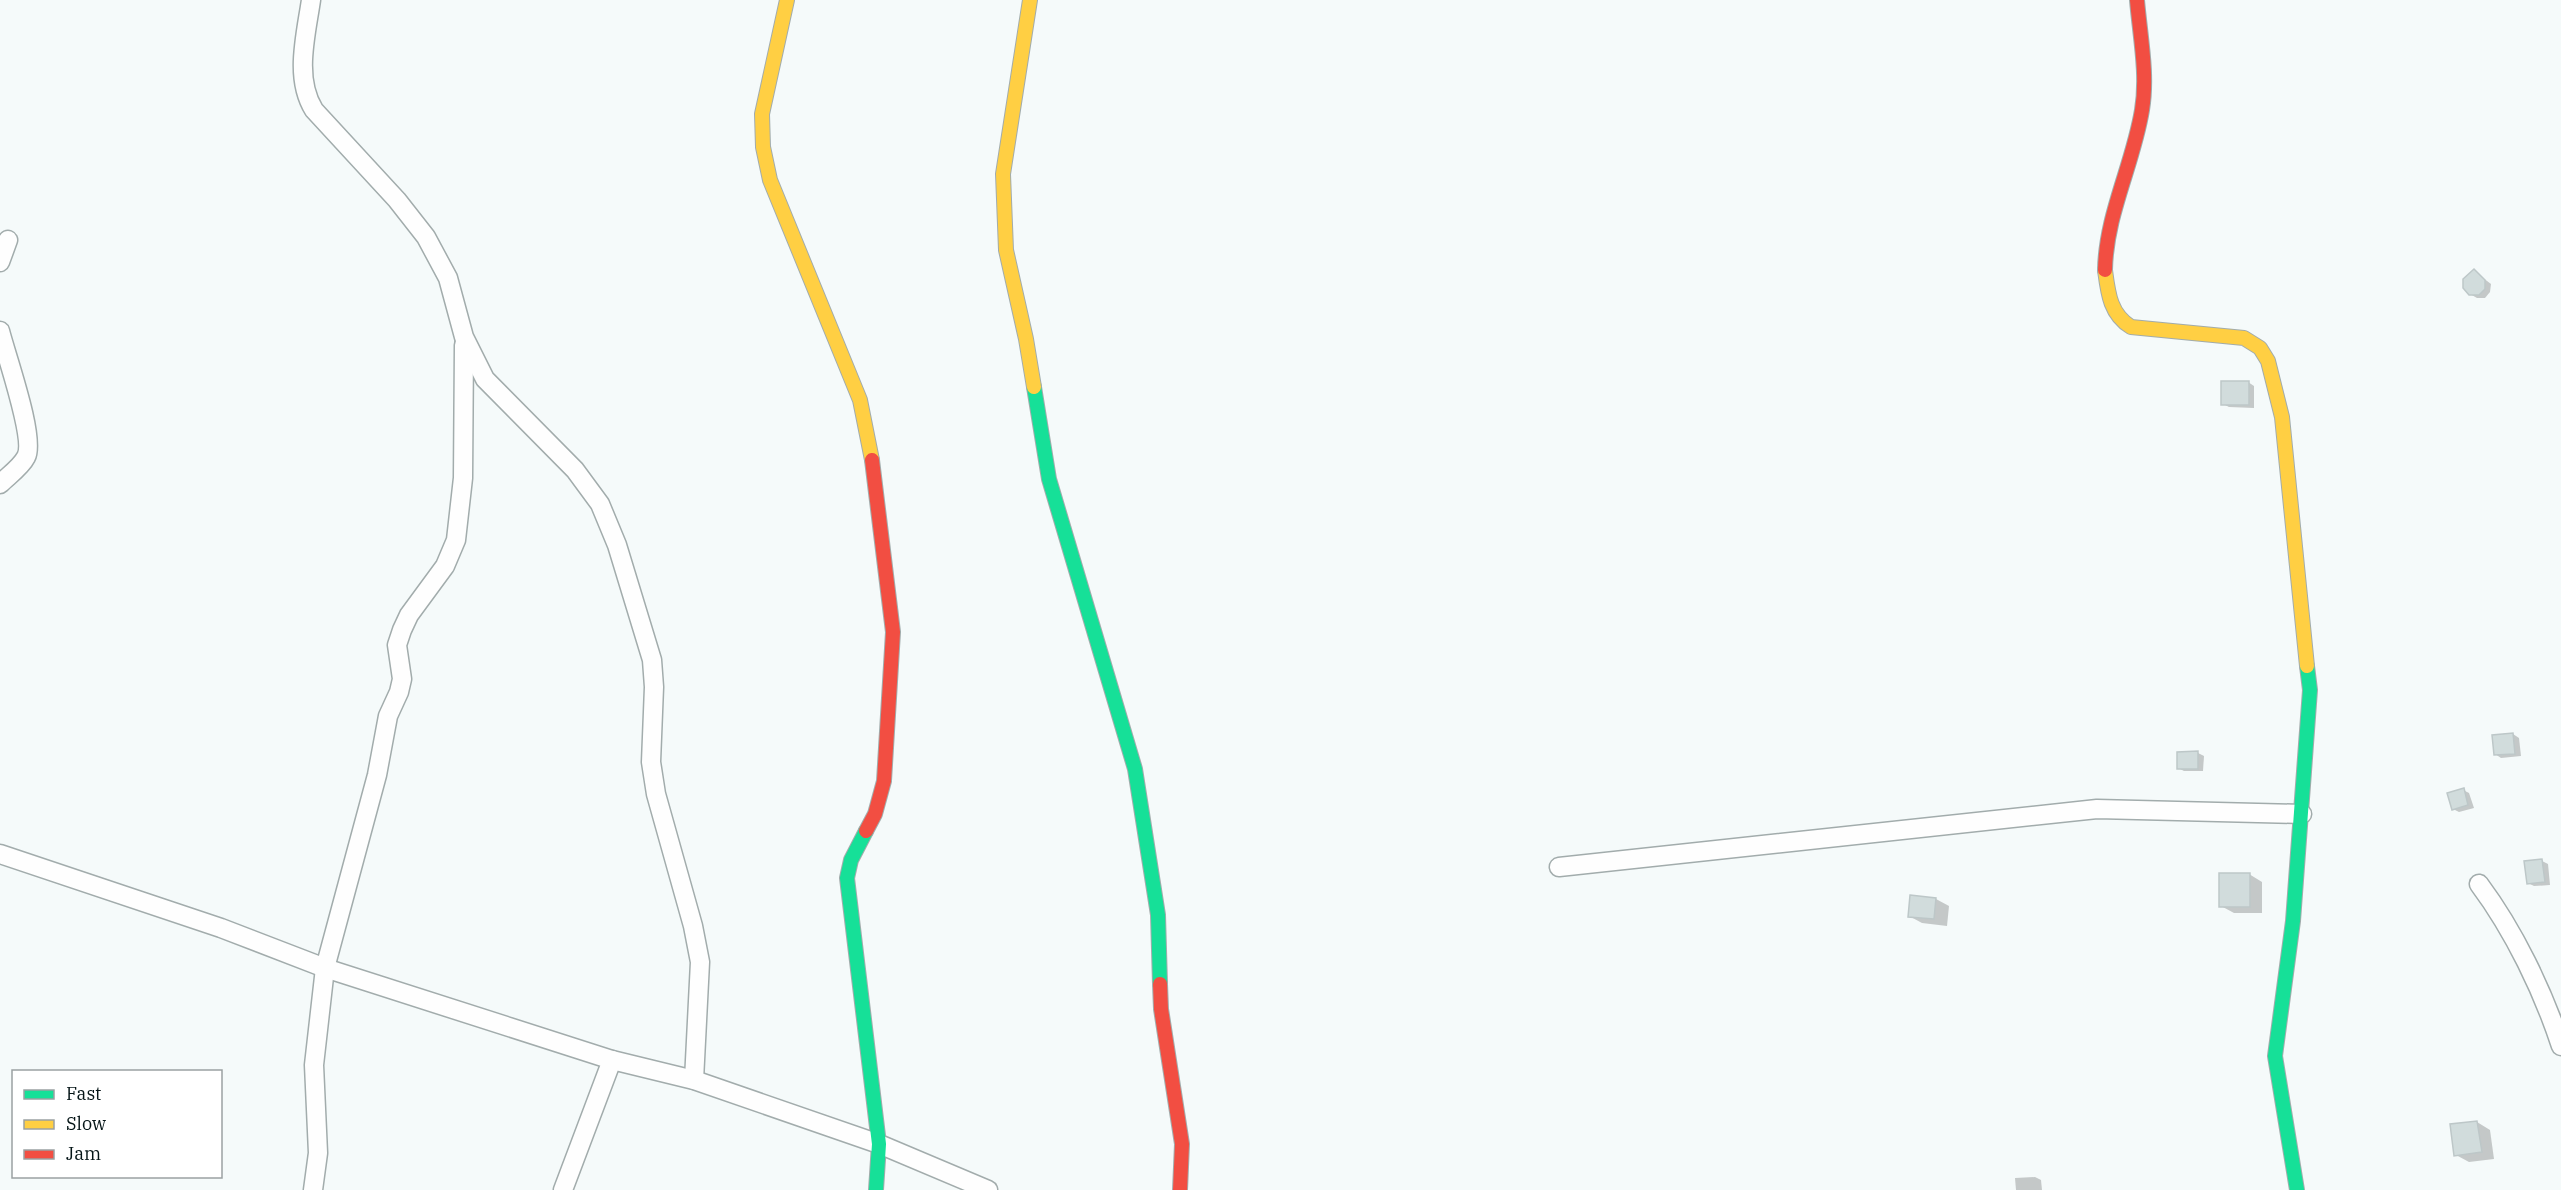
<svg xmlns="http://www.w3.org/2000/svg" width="2561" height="1190" font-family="'IBM Plex Serif',serif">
<rect width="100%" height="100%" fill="#f5fafa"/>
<g fill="#0003">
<polygon points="2474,271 2491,284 2490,292 2485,298 2477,298 2470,294"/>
<polygon points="2248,382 2254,386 2254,408 2229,407 2223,404"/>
<polygon points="2513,734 2519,738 2521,756 2501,758 2495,754"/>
<polygon points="2198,753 2204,756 2203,771 2184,771 2178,768"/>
<polygon points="2463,790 2469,793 2474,808 2459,812 2453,809"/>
<polygon points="2542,861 2548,864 2550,885 2534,886 2528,883"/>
<polygon points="2249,874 2262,882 2262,913 2234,913 2221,906"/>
<polygon points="1936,899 1949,906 1947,926 1922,923 1909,916"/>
<polygon points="2477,1122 2490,1130 2494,1159 2469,1162 2456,1155"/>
<polygon points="2035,1177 2041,1180 2042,1190 2016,1190 2015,1178"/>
</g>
<g fill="#d1dcdc" stroke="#bdc7c8" stroke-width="1.5">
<polygon points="2474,269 2485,280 2485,289 2479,295 2469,295 2463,288 2463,279"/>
<rect x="2221" y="381" width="28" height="24"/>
<polygon points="2513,733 2515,754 2494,755 2492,735"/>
<polygon points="2198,751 2198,769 2177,769 2177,752"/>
<polygon points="2464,788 2468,805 2452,810 2447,793"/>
<polygon points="2542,859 2545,882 2527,884 2524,861"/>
<rect x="2219" y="873" width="31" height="34"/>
<polygon points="1910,895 1936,898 1934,919 1908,917"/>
<polygon points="2477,1121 2482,1152 2454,1156 2450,1124"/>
</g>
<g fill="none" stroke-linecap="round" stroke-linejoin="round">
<g stroke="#a2acac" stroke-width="21">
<g id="street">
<path d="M311,0C306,35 294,78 314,110L397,200L426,237L448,278L464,337L485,379L575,470L600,504L617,545L652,660L654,687L651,762L656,794L693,926L700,962L694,1080"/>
<polyline points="0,262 8,240"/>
<path d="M0,331C6,355 36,439 26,457C21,467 8,476 0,484"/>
<polyline points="0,854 221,928 325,968 612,1060 694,1080 879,1144 988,1190"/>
<polyline points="1559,867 2097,809 2302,814"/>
<path d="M2479,884C2514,931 2543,991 2561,1046"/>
<polyline points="313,1190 318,1153 314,1065 325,968 377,775 388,716 399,692 402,679 397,645 402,630 409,615 445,566 456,540 463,478 464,345"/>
<polyline points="563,1190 612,1060"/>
</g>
</g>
<g stroke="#a2acac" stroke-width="16">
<g id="fast">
<polyline points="1034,387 1049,479 1135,769 1158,915 1160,984"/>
<polyline points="866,831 851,860 847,878 879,1144 876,1190"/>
<polyline points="2297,1190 2275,1056 2293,921 2310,690 2307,666"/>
</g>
</g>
<g stroke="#a2acac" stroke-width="16">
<g id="slow">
<polyline points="787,0 762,114 763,147 770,180 860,400 872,460"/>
<polyline points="1030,0 1003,174 1006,250 1026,339 1034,387"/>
<path d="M2105,270C2108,293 2110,314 2131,327L2244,338L2260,348L2268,361L2282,417L2307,666"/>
</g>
</g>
<g stroke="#a2acac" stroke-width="16">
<g id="jam">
<path d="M2105,270C2106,214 2133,165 2142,110C2148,74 2140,36 2137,0"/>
<polyline points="866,831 875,814 884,781 893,632 872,460"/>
<polyline points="1160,984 1161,1009 1182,1144 1180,1190"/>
</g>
</g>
<use href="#street" stroke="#fefefe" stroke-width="18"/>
<use href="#fast" stroke="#16e098" stroke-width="14"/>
<use href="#slow" stroke="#ffcf43" stroke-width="14"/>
<use href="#jam" stroke="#f24e42" stroke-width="14"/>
</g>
<rect x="12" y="1070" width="210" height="108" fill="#ffffff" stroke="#9ba1a2" stroke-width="1.5"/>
<rect x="24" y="1090" width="30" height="9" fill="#16e098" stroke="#9ba1a2" stroke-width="1.5"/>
<text x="66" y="1100" font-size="18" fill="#051517">Fast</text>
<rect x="24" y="1120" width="30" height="9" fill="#ffcf43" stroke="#9ba1a2" stroke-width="1.5"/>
<text x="66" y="1130" font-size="18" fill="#051517">Slow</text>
<rect x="24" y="1150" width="30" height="9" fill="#f24e42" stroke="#9ba1a2" stroke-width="1.5"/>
<text x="66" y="1160" font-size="18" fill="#051517">Jam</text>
</svg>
